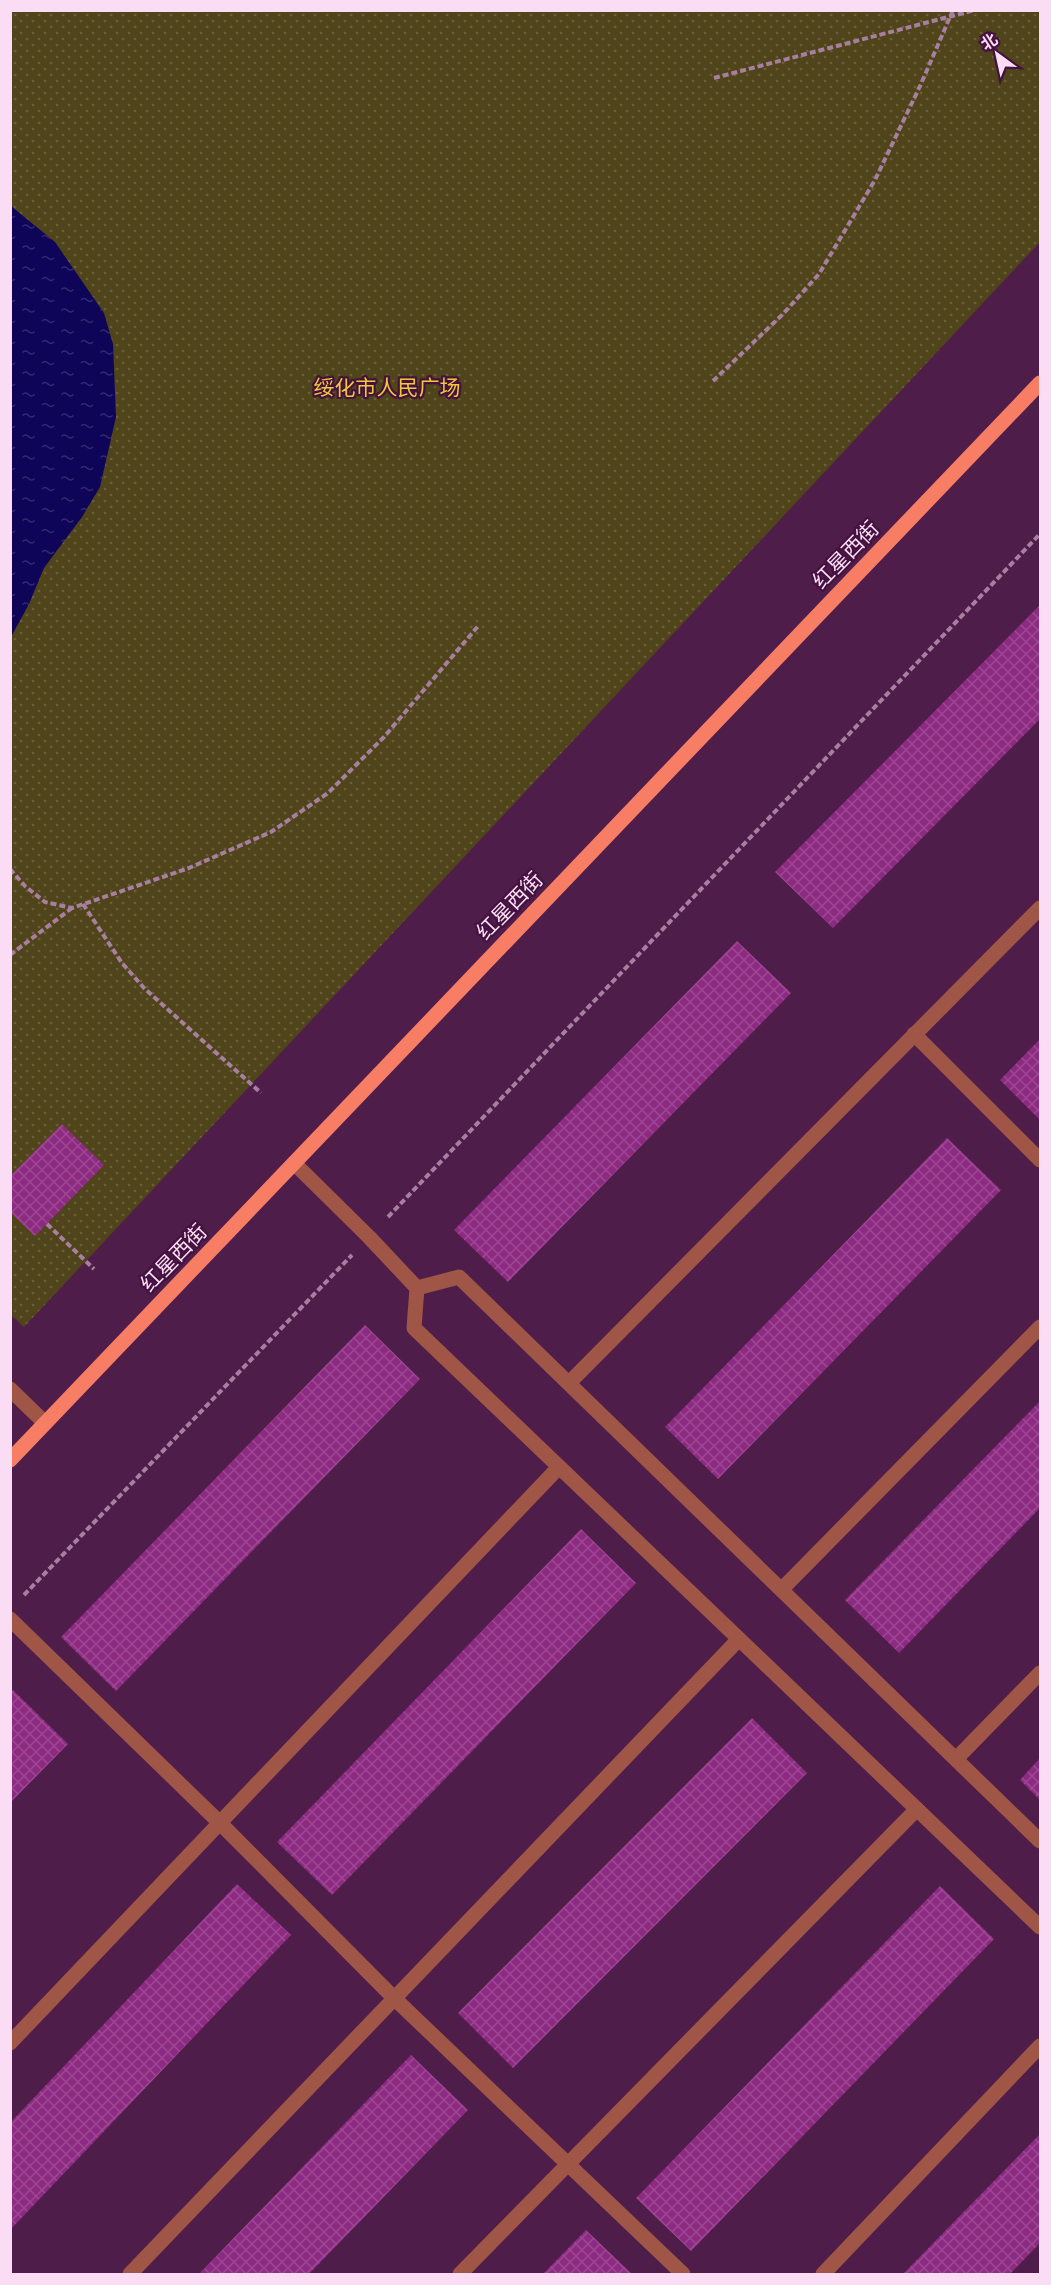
<svg xmlns="http://www.w3.org/2000/svg" width="1051" height="2285" font-family="'Alegreya Sans','Noto Sans SC',sans-serif">
<defs>
<pattern id="park-dots" width="8" height="8" patternUnits="userSpaceOnUse" patternTransform="scale(1.5)"><rect width="8" height="8" fill="#50441a"/><path d="M2 2h.1M6 6h.1" fill="none" stroke="#6a5e3c" stroke-width="1.8" stroke-linecap="round"/></pattern>
<pattern id="water-ripples" width="26" height="14" patternUnits="userSpaceOnUse" patternTransform="scale(1.5)"><rect width="26" height="14" fill="#0f0558"/><path d="M2 4q2-2 4 0t4 0M15 11q2-2 4 0t4 0" fill="none" stroke="#332971"/></pattern>
<pattern id="building-cross-hatch" width="8" height="8" patternUnits="userSpaceOnUse" patternTransform="scale(1.5)"><rect width="8" height="8" fill="#8d2a82"/><path d="M0 0l8 8M0 8l8-8" fill="none" stroke="#9e4894"/></pattern>
</defs>
<rect width="100%" height="100%" fill="#4f1d49"/>
<polygon fill="url(#park-dots)" points="10,11 1040,11 1040,242 24,1327 10,1314"/>
<polygon fill="url(#water-ripples)" points="11,206 55,242 104,313 113,344 116,417 100,487 82,517 44,568 29,604 11,637"/>
<g fill="url(#building-cross-hatch)">
<polygon points="1040,605 1040,719 833,928 775,872"/>
<polygon points="737,941 791,993 508,1282 454,1230"/>
<polygon points="1040,1039 1040,1120 1000,1080"/>
<polygon points="62,1124 104,1165 35,1236 10,1212 10,1176"/>
<polygon points="947,1138 1001,1190 718,1479 665,1427"/>
<polygon points="365,1325 420,1379 116,1691 61,1637"/>
<polygon points="1040,1401 1040,1508 899,1653 845,1600"/>
<polygon points="581,1529 636,1583 332,1895 277,1842"/>
<polygon points="13,1690 68,1744 10,1803 10,1693"/>
<polygon points="752,1718 807,1773 513,2068 458,2013"/>
<polygon points="1040,1758 1040,1800 1020,1780"/>
<polygon points="237,1884 291,1935 10,2230 10,2123"/>
<polygon points="940,1886 994,1939 691,2251 636,2198"/>
<polygon points="411,2055 468,2110 309,2274 199,2274"/>
<polygon points="1040,2134 1040,2243 1010,2274 903,2274"/>
<polygon points="586,2230 632,2274 543,2274"/>
</g>
<g fill="none" stroke-linecap="round" stroke-linejoin="round">
<g stroke="#a77fa1" stroke-width="4" stroke-dasharray="6 3" stroke-linecap="butt">
<polyline points="714,78 975,10"/>
<polyline points="713,381 783,314 819,274 875,180 921,84 953,10"/>
<polyline points="10,869 25,886 45,902 72,908 189,868 271,832 328,793 384,737 479,625"/>
<polyline points="83,904 122,963 144,988 261,1093"/>
<polyline points="10,955 72,908"/>
<polyline points="388,1217 1040,534"/>
<polyline points="47,1224 94,1269"/>
<polyline points="24,1595 352,1255"/>
</g>
<g stroke="#a05646" stroke-width="15">
<polyline points="914,1034 1040,1160"/>
<polyline points="294,1163 369,1237 417,1288 414,1328 1040,1927"/>
<polyline points="417,1288 459,1277 1040,1841"/>
<polyline points="569,1383 1040,908"/>
<polyline points="10,1389 45,1423"/>
<polyline points="782,1589 1040,1327"/>
<polyline points="10,1619 220,1823 395,1999 683,2274"/>
<polyline points="956,1759 1040,1673"/>
<polyline points="10,2043 559,1467"/>
<polyline points="130,2274 739,1639"/>
<polyline points="460,2274 917,1809"/>
<polyline points="823,2274 1040,2046"/>
</g>
<polyline stroke="#f77d65" stroke-width="15" points="10,1460 1040,383"/>
</g>
<g text-anchor="middle" stroke-width="4.5" stroke-linejoin="round" paint-order="stroke">
<g font-size="21" fill="#f0c837" stroke="#44123e">
<text x="387" y="395">绥化市人民广场</text>
</g>
<g font-size="21" fill="#fbdcf5" stroke="#44123e">
<text transform="translate(846 555) rotate(-46)" y="7">红星西街</text>
<text transform="translate(510 906) rotate(-46)" y="7">红星西街</text>
<text transform="translate(174 1258) rotate(-46)" y="7">红星西街</text>
</g>
</g>
<rect width="1051" height="2285" fill="none" stroke="#fbdcf5" stroke-width="24"/>
<g transform="translate(997 54) rotate(327)" stroke="#44123e" stroke-width="4.5" paint-order="stroke">
<path d="M0-4.5L10 22L0 15L-10 22Z" fill="#fbdcf5"/>
<text y="-9" font-size="16" font-weight="bold" text-anchor="middle" fill="#fbdcf5">北</text>
</g>
</svg>
